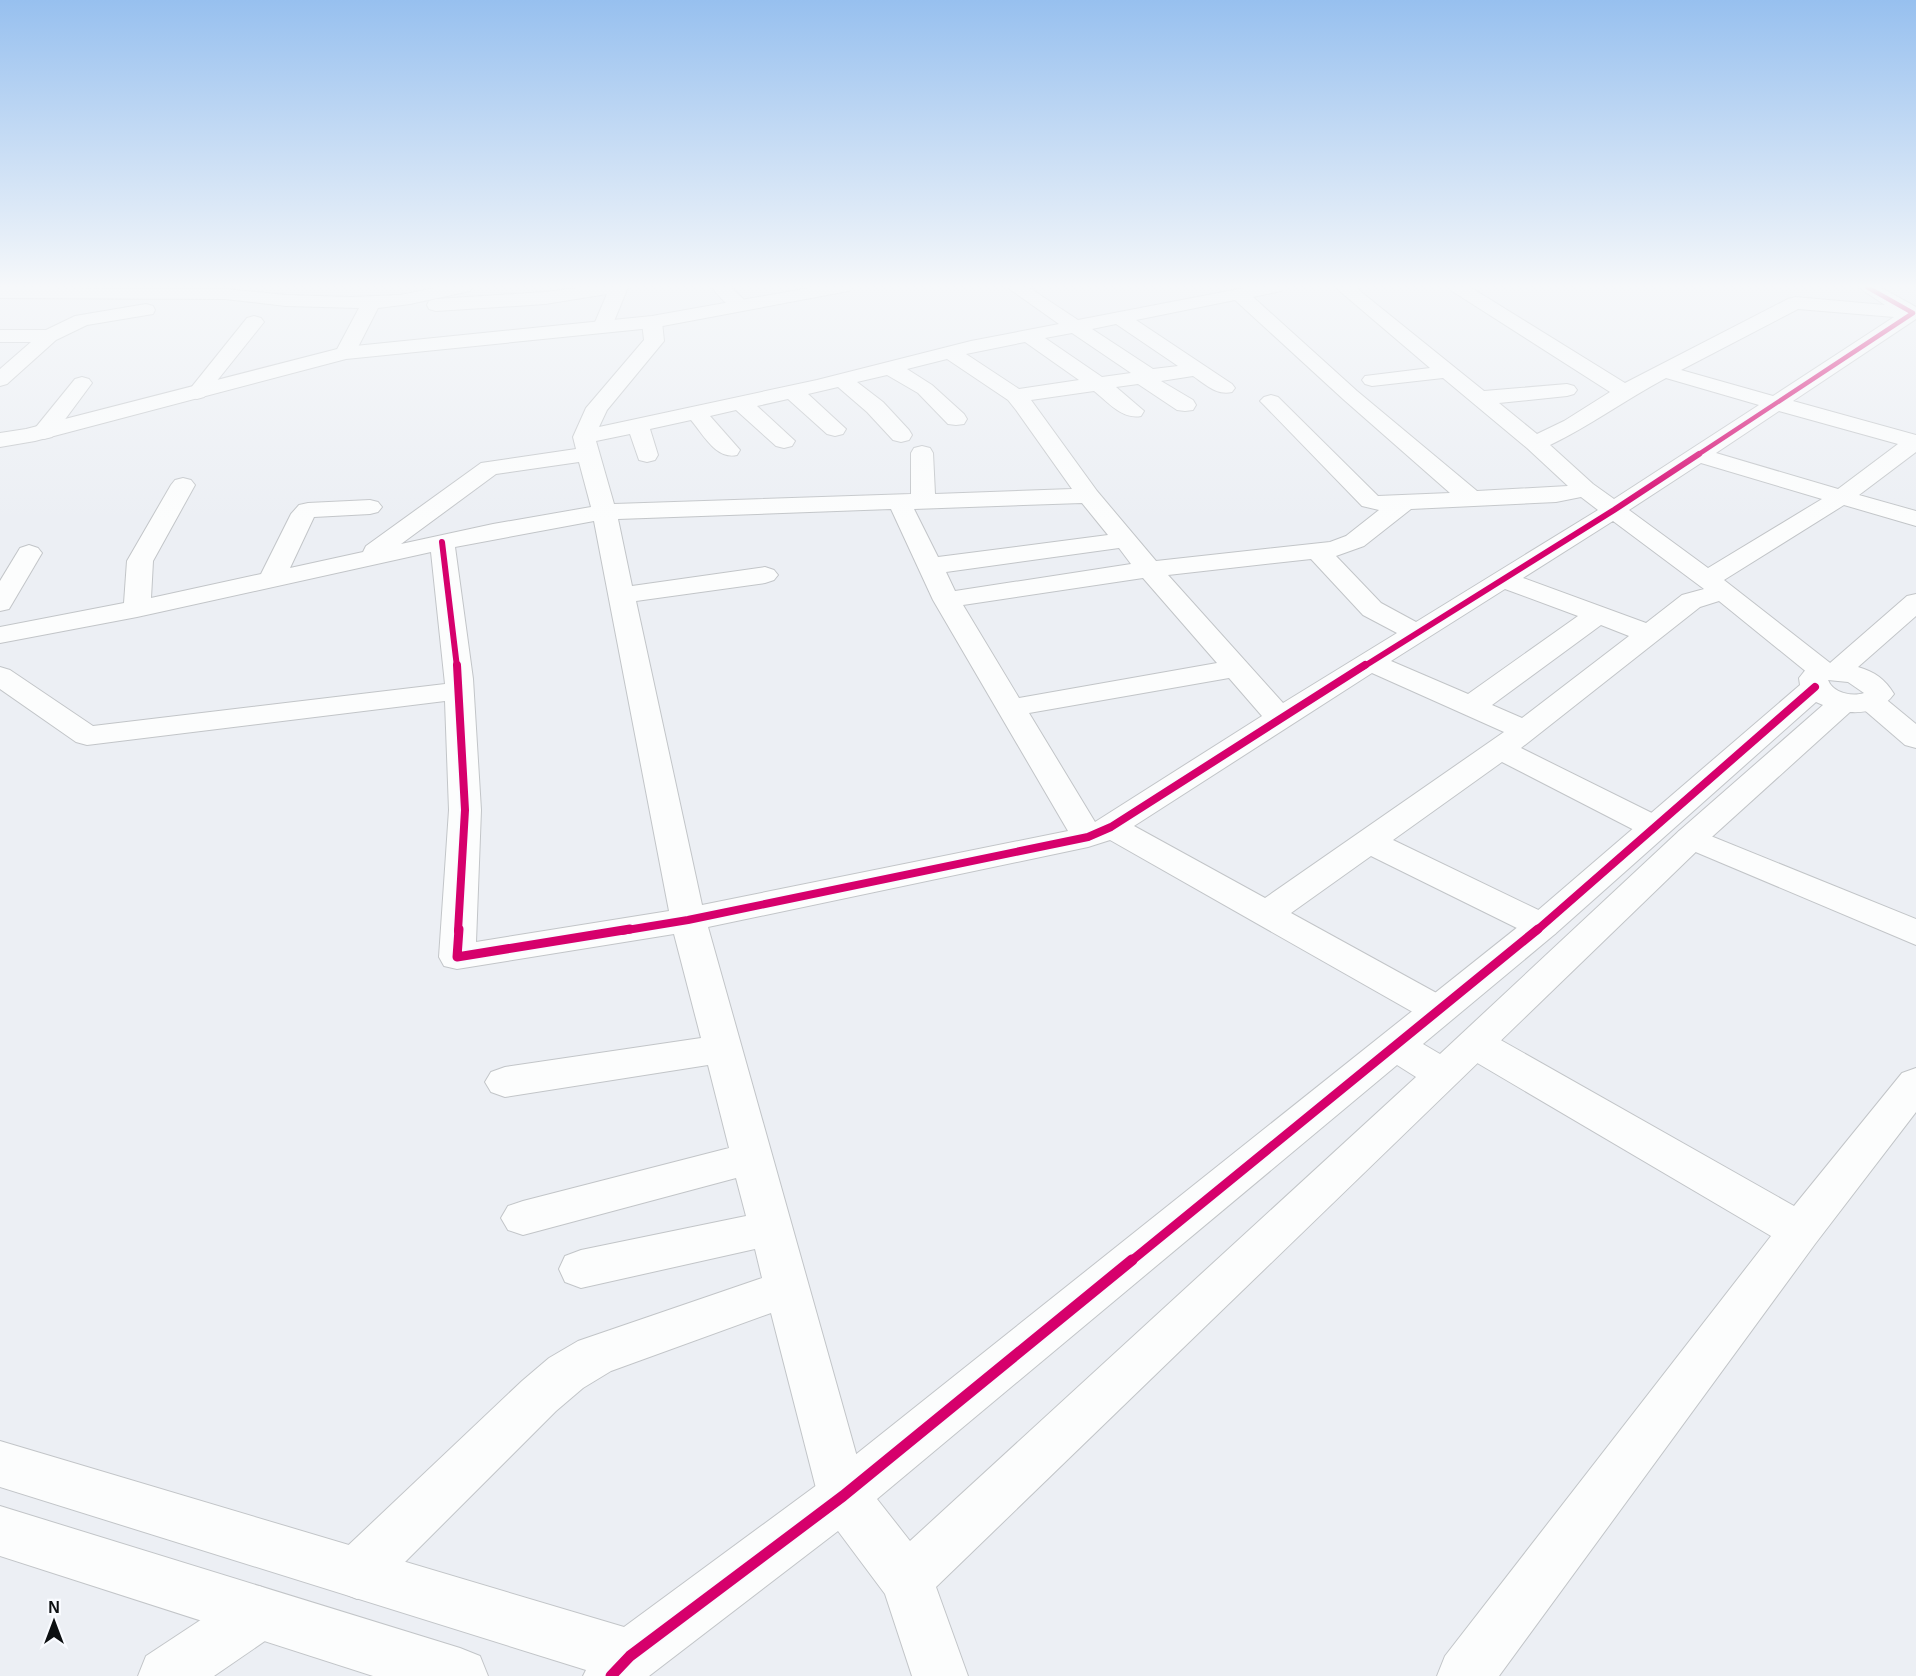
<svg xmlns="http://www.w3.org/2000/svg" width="1916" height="1676" font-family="Helvetica,sans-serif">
<rect width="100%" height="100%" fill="#eceff4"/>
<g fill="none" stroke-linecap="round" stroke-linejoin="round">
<g stroke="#c2c5c8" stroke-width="2">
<g id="street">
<polygon points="441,287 473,287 470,291 410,304 378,308 355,353 352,357 338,357 335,353 359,308 286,306 225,299 0,298 0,288 225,289 286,295 351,297 400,295"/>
<polygon points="585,287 628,287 610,331 596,331 593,327 607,294 545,304 436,311 429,309 427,305 429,301 436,299 545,292"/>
<path d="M712,287H731L749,305L747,309C732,313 720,298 712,287Z"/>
<path d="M1007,287H1028L1078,320L1249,287H1284L1281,291L1253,297L1357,391L1477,491L1568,486L1527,448L1443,378L1372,386L1365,384L1362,380L1365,376L1430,368L1335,287H1355L1484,391L1567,384L1574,386L1577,390L1574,394L1567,396L1499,403L1537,434L1564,421L1610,392L1452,291L1449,287H1470L1625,383L1788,299L1795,297L1885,305L1858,287H1880L1916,307V319L1793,401L1916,435V452L1859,495L1916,511V526L1844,505L1724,580L1834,666L1838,672L1834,678L1824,681L1814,678L1719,601L1700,607L1521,748L1666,820L1670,827L1666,834L1654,837L1642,834L1502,762L1393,840L1555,918L1560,926L1555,934L1542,938L1529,934L1371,856L1291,913L1451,1001L1457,1010L1451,1019L1438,1023L1425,1019L1110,840L1088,847L708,927L868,1496L861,1513L843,1520L825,1513L818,1496L771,1313L611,1371L583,1388L556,1411L376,1591L357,1599L338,1591L331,1573L338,1555L522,1381L549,1358L578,1341L762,1278L755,1249L581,1288L565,1282L559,1269L565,1256L581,1250L746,1216L736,1178L523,1235L508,1230L501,1218L508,1206L523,1201L729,1148L708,1065L505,1097L491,1092L485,1082L491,1072L505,1067L701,1038L674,934L457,969L444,966L439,957L449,810L445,701L87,745L76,742L0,689V667L10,670L93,726L445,684L431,552L137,617L0,643V627L124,603L127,561L171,485L175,480L183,478L191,480L195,485L153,561L151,598L261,574L291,514L299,505L308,503L370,500L378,502L382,507L378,512L370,514L314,517L290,568L363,552L366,546L481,463L576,449L573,437L586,408L644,340L642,322L645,318H659L662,322L664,341L607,410L599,427L817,380L971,341L1059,324ZM1235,300L1343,399L1450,493L1378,496L1278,397L1271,395L1264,397L1260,401L1264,405L1362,506L1379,510L1346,536L1330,542L1156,561L1097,491L1031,400L1094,391C1107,401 1122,420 1141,416L1144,411L1116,387L1138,384L1177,410L1185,411L1193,410L1196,405L1193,400L1161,381L1193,376C1205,384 1217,396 1232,392L1235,388L1232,384L1136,320ZM1798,309L1894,317L1773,396L1681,370ZM1116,324L1178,366L1153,369L1092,329ZM1072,333L1131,373L1102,377L1045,338ZM1025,342L1079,380L1019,389L966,354ZM947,359L1008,400L1016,410L1072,489L935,494L933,453L930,448L922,446L914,448L911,453V494L614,504L596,441L630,434L639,460L647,462L655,460L658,455L650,429L691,420C703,434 716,460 737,455L740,450L710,416L736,410L776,446L784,448L792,446L795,441L757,406L788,399L827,434L835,436L843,434L846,429L808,394L838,387L867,412L893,440L901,442L909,440L912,435L909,430L883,402L857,382L887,375L918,393L948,424L956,425L964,424L967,419L964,414L932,385L907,369ZM1666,378L1759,405L1614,499L1593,484L1550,445C1590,426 1626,399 1666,378ZM1779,411L1898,444L1838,489L1716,453ZM579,462L591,507L493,524L401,544L496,474ZM1701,463L1822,499L1708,568L1629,510ZM1581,497L1598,510L1416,622L1381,603L1336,556L1364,546L1411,509L1556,502ZM1082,503L1108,535L938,557L914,509ZM891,509L933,600L1068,831L702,905L636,601L765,583L774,580L778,575L774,570L765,567L632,586L618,519ZM594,521L669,911L476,942L481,810L473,679L455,547ZM1613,521L1704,589L1682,595L1646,623L1523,578ZM1119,548L1131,564L955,591L946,572ZM1311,559L1363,615L1397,633L1283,703L1168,575ZM1143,578L1217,663L1019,698L963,605ZM1505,589L1578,616L1468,694L1391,661ZM1601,625L1629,636L1522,718L1492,705ZM1372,673L1504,732L1265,898L1134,826ZM1229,678L1262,716L1095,822L1029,713Z"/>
<polygon points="146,304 153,306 155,310 153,314 87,325 56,340 7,384 0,386 0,369 31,342 0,342 0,330 46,330 75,316"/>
<polygon points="254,316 261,318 264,322 204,397 197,399 190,397 187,393 190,389 247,318"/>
<polygon points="82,377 89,379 92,383 52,437 44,439 36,437 33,432 36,427 75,379"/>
<polygon points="29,545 38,548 42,553 9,609 0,611 0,581 20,548"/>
<polygon points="1872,693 1882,696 1916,724 1916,748 1905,745 1862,708 1857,702 1862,696"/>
<polygon points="1691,828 1916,919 1916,945 1679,845 1674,838 1679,831"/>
<polygon points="1476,1030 1490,1034 1794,1206 1902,1073 1916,1068 1916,1112 1815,1244 1499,1676 1437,1676 1445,1656 1771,1236 1462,1054 1457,1044 1462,1034"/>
<polygon points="259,1586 278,1594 286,1613 278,1632 214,1676 138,1676 146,1656 240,1594"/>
</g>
</g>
<g stroke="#c2c5c8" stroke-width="2">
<g id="secondary">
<polygon points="815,287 852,287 849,291 843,292 652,328 346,359 35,441 0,447 0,433 26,429 345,347 652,316"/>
<path d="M1916,594V616L1858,667C1875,672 1885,679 1894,694C1883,709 1868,713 1850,712L1703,845L936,1587L968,1676H912L885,1594L838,1531L649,1676H583L586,1670L0,1487V1441L624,1627L825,1479L1529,918L1800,685L1799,678L1807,668L1830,663L1907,596ZM1828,680L1848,682L1864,693C1852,697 1833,693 1828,680ZM1816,702L1823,705L1679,831L1440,1054L1423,1044L1555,934ZM1397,1065L1416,1077L910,1541L877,1499Z"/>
<polygon points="0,1506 460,1648 480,1656 488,1676 373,1676 0,1556"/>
</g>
</g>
<use href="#street" fill="#fcfdfd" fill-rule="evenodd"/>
<use href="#secondary" fill="#fcfdfd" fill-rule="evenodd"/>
<g stroke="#f9fbff" stroke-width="7">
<polyline id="cycleway-far4" points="1696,456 1913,313 1867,287"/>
</g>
<g stroke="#f9fbff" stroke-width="9">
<g id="cycleway-far3">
<polyline points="442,542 457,667"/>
<polyline points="1363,667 1614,510 1699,454"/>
</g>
</g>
<g stroke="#f9fbff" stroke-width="11">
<g id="cycleway-far2">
<polyline points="457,665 465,810 458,931"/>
<polyline points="621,931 688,920 1088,837 1111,827 1365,665"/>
<polyline points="1536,931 1815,687"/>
</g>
</g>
<g stroke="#f9fbff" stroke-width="13">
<g id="cycleway-far1">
<polyline points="459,929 457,957 630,929"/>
<polyline points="1130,1262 1538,929"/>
</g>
</g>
<g stroke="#f9fbff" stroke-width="15">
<polyline id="cycleway" points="611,1676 630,1656 843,1496 1132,1260"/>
</g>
<use href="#cycleway-far4" stroke="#d6006c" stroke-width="4.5"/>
<use href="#cycleway-far3" stroke="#d6006c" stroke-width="6"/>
<use href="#cycleway-far2" stroke="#d6006c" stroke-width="8"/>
<use href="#cycleway-far1" stroke="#d6006c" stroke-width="9"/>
<use href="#cycleway" stroke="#d6006c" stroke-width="11"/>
</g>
<linearGradient id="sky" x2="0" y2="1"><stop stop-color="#97c0ef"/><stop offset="0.55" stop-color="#f6f8fa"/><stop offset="1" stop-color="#f6f8fa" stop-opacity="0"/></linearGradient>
<rect width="1916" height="521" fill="url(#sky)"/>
<g transform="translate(54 1622)" stroke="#f9fbff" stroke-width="4.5" paint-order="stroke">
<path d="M0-4.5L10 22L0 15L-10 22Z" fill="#0c0f11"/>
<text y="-9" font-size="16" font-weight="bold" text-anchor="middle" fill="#0c0f11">N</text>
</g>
</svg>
